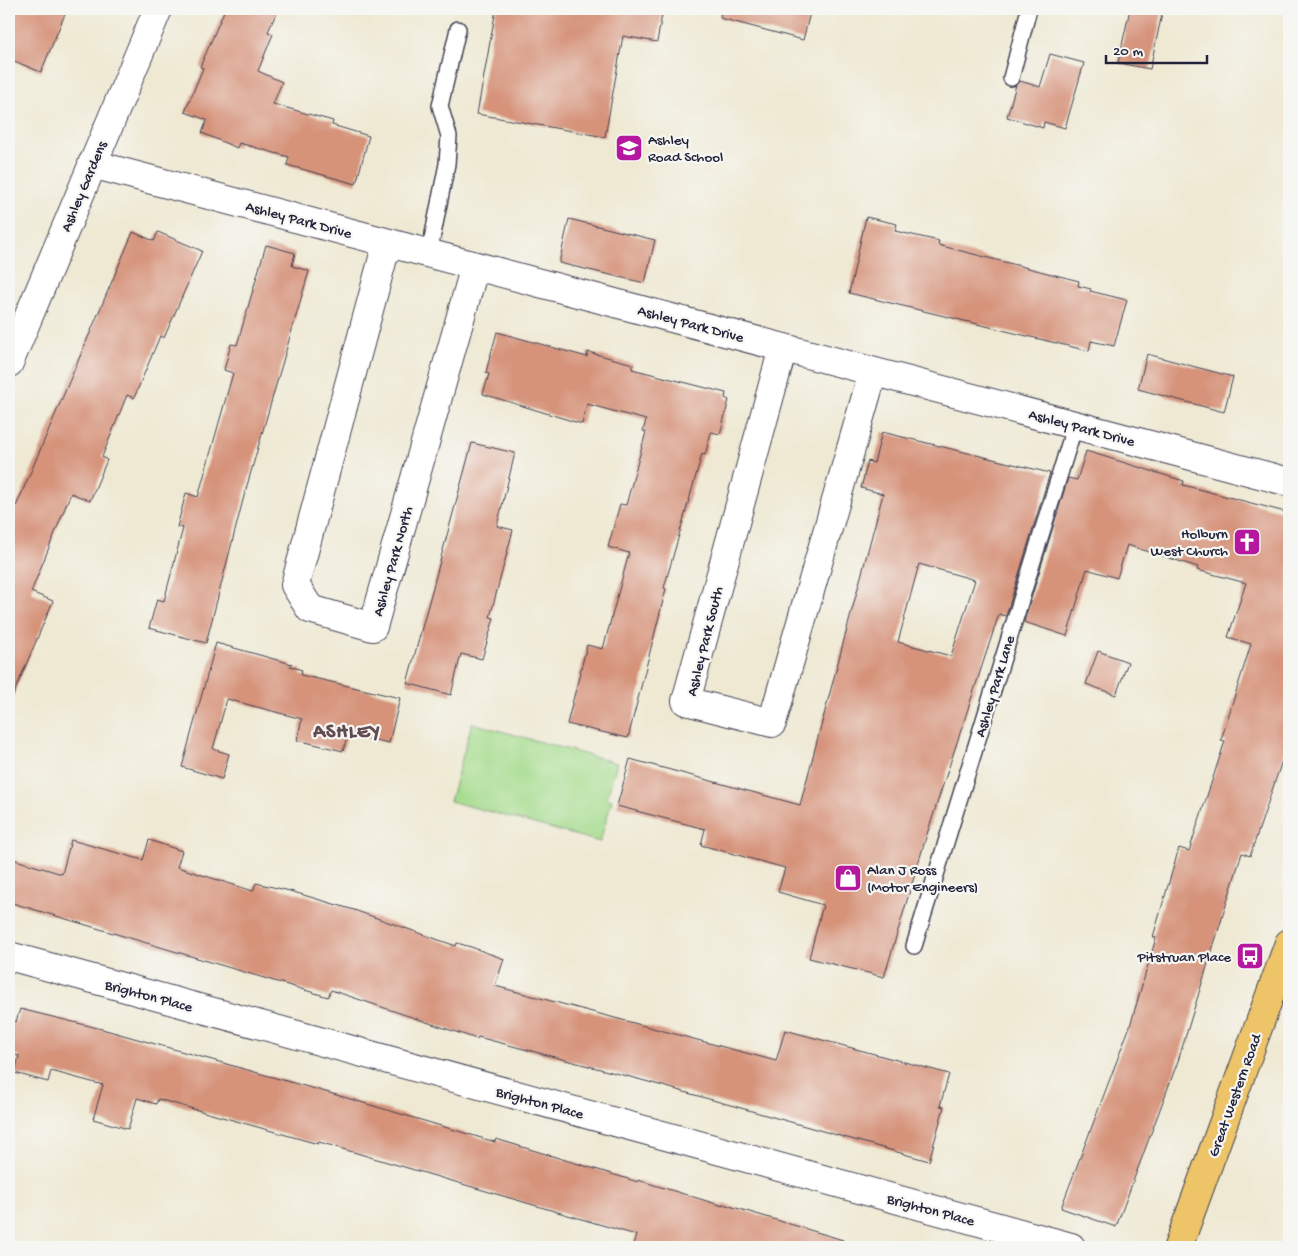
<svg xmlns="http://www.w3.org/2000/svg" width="1298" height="1256" font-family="'Gochi Hand',sans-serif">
<rect width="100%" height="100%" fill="#f6f6f2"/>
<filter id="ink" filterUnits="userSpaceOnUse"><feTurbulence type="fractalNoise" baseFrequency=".02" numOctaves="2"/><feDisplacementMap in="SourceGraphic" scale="10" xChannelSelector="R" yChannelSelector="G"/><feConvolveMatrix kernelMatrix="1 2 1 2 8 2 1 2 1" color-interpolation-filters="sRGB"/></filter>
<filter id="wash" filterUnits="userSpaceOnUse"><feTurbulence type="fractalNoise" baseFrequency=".0096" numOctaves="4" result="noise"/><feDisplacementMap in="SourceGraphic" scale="20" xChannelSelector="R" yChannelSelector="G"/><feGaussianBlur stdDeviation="1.12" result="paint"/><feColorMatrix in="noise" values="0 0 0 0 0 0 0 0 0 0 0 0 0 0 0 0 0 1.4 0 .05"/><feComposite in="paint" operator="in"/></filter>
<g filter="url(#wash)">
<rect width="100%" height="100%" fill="#efe9d3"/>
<polygon fill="#a5dc8d" stroke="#647f64" points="472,723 617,763 607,798 612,800 600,842 450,801"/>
<g id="blocks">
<g fill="#d6937a" fill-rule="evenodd">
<polygon points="9,9 67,9 41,72 9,59"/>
<polygon points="225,9 278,9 268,32 273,34 258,71 282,82 273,104 333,121 332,125 369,136 356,184 287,165 289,157 239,143 237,148 202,133 207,120 185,112 203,68 200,67"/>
<polygon points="496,9 663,9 657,42 623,36 605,137 477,114"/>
<polygon points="721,9 811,9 803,40 720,18"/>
<polygon points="1130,9 1163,9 1150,69 1118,63"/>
<polygon points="1050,54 1084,63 1065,128 1044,122 1043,128 1007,117 1016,85 1020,81 1040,87"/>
<polygon points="866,217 897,224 895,231 939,241 938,245 1079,281 1078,286 1091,289 1090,291 1127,300 1114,346 1091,341 1089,351 849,293"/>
<polygon points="569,219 655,240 645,283 559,263"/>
<polygon points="133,232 154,241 158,232 202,251 164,338 160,336 134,398 127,395 102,457 107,460 90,501 71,493 31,592 53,601 9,705 9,523"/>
<polygon points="266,245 295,253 292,266 309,271 244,496 206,643 149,628 157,599 164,601 183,528 177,527 186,493 198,497 233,373 224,370 231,344 237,345"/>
<polygon points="497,332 587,357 588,352 633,364 632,369 726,393 725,398 729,400 720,434 711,432 705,455 702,454 664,588 666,589 628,738 567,724 587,645 603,649 629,553 608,547 620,504 626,505 646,432 643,431 646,420 587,404 582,424 483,394 489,374 486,373 488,364"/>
<polygon points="1147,354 1233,377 1224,412 1138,389"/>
<path d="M882,432L1050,473L1006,616L999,614L927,834L884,977L809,958L823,905L778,892L785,868L701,845L705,829L617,806L630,759L800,805L883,494L861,488L868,461L874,463ZM919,564L975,580L951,656L898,642Z"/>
<polygon points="472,443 515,453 497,526 513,530 490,617 494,618 482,659 461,654 451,695 407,683"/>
<polygon points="1086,451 1184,481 1183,485 1289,513 1289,740 1250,856 1242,853 1178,1061 1116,1227 1061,1208 1130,1026 1156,938 1153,937 1179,848 1189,851 1225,741 1221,740 1251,644 1228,637 1246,583 1197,570 1198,567 1127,545 1117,578 1087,569 1067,636 1024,622 1068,478 1077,480"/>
<polygon points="216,643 292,664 290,666 302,670 301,675 400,698 389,743 348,734 343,751 297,740 302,719 227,699 213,749 229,754 222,779 182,767"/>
<polygon points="1098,651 1128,662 1116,695 1086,684"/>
<polygon points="71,840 143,860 149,840 182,851 177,867 253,891 256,883 290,891 354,910 456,946 457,943 471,947 504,959 495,986 776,1061 785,1030 949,1074 940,1106 944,1107 929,1161 638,1079 478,1037 477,1039 331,990 328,997 9,902 9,858 62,874"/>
<polygon points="20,1009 102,1029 347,1098 495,1142 496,1139 638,1182 638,1180 723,1206 723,1204 843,1240 842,1247 632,1247 636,1235 319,1142 318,1144 158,1099 156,1104 137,1098 128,1129 93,1119 103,1085 51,1071 48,1082 15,1073 19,1056 9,1053 9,1020 16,1022"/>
</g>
</g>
</g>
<g filter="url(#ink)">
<use href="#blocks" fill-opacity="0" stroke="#414052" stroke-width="1"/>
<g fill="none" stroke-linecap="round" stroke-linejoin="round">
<g stroke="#414052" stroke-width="18">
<g id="service">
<polyline points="1011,78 1029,9"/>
<polyline points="429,254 447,164 449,136 440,106 458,29"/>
<polyline points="914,946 1075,425"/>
</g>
</g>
<g stroke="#414052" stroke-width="30">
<g id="minor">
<polyline points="92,164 1289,482"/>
<polyline points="387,243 295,585 310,609 373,627 475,266"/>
<polyline points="783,348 686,701 772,723 873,372"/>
<polyline points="9,363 158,9"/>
<polyline points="9,956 1071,1247"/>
</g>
</g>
<g stroke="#414052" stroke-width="30">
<polyline id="primary" points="1178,1247 1289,943"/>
</g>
<use href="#service" stroke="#fff" stroke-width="15"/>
<use href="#minor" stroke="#fff" stroke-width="28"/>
<use href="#primary" stroke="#eec469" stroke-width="28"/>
</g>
</g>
<defs>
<g id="school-square" transform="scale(1.4375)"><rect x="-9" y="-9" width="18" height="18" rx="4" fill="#b5179e" stroke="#f6f6f2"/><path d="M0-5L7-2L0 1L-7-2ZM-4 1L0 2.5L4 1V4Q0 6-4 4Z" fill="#fff"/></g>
<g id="church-square" transform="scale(1.4375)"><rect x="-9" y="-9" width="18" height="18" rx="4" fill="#b5179e" stroke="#f6f6f2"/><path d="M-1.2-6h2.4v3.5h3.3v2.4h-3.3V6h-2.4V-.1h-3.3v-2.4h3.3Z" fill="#fff"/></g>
<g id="shop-square" transform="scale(1.4375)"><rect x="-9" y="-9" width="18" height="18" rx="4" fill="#b5179e" stroke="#f6f6f2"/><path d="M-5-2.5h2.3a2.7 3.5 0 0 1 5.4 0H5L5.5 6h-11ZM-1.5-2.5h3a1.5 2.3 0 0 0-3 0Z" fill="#fff"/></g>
<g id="bus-square" transform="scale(1.4375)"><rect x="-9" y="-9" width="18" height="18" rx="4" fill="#b5179e" stroke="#f6f6f2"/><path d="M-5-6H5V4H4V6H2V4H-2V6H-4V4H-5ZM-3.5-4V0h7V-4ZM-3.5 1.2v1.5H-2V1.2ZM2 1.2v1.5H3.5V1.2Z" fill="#fff"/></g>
</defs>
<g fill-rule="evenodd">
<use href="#school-square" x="629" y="148"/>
<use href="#church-square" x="1247" y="542"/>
<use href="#shop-square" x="848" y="878"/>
<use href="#bus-square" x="1250" y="956"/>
</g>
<g text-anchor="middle" stroke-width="4.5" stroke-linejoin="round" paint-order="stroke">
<g font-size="15" fill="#22223b" stroke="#f6f6f2" text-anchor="start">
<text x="648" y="144">Ashley<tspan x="648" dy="17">Road School</tspan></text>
<text x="1228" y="538" text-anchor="end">Holburn<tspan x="1228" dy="17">West Church</tspan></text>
<text x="867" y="874">Alan J Ross<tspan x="867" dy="17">(Motor Engineers)</tspan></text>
<text x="1231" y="961" text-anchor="end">Pitstruan Place</text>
</g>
<g font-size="15" fill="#22223b" stroke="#f6f6f2">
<text transform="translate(83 186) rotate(-67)" y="5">Ashley Gardens</text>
<text transform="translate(299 219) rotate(15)" y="5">Ashley Park Drive</text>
<text transform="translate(691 323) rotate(15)" y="5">Ashley Park Drive</text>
<text transform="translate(1082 427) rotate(15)" y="5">Ashley Park Drive</text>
<text transform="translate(392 561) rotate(-74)" y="5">Ashley Park North</text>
<text transform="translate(704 641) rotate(-76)" y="5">Ashley Park South</text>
<text transform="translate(994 686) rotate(-73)" y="5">Ashley Park Lane</text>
<text transform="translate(149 995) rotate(15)" y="5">Brighton Place</text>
<text transform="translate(1234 1095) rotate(-70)" y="5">Great Western Road</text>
<text transform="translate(540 1102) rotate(15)" y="5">Brighton Place</text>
<text transform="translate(931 1209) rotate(15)" y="5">Brighton Place</text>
</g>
<g font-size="20" font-weight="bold" letter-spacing="1" fill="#614a51" stroke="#f6f6f2">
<text x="347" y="737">ASHLEY</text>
</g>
</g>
<rect width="1298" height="1256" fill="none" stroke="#f6f6f2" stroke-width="30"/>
<path d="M1106 55v8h101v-8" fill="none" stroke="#22223b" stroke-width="2.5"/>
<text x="1113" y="55" font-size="15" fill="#22223b" stroke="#f6f6f2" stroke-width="4" paint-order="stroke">20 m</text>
</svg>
